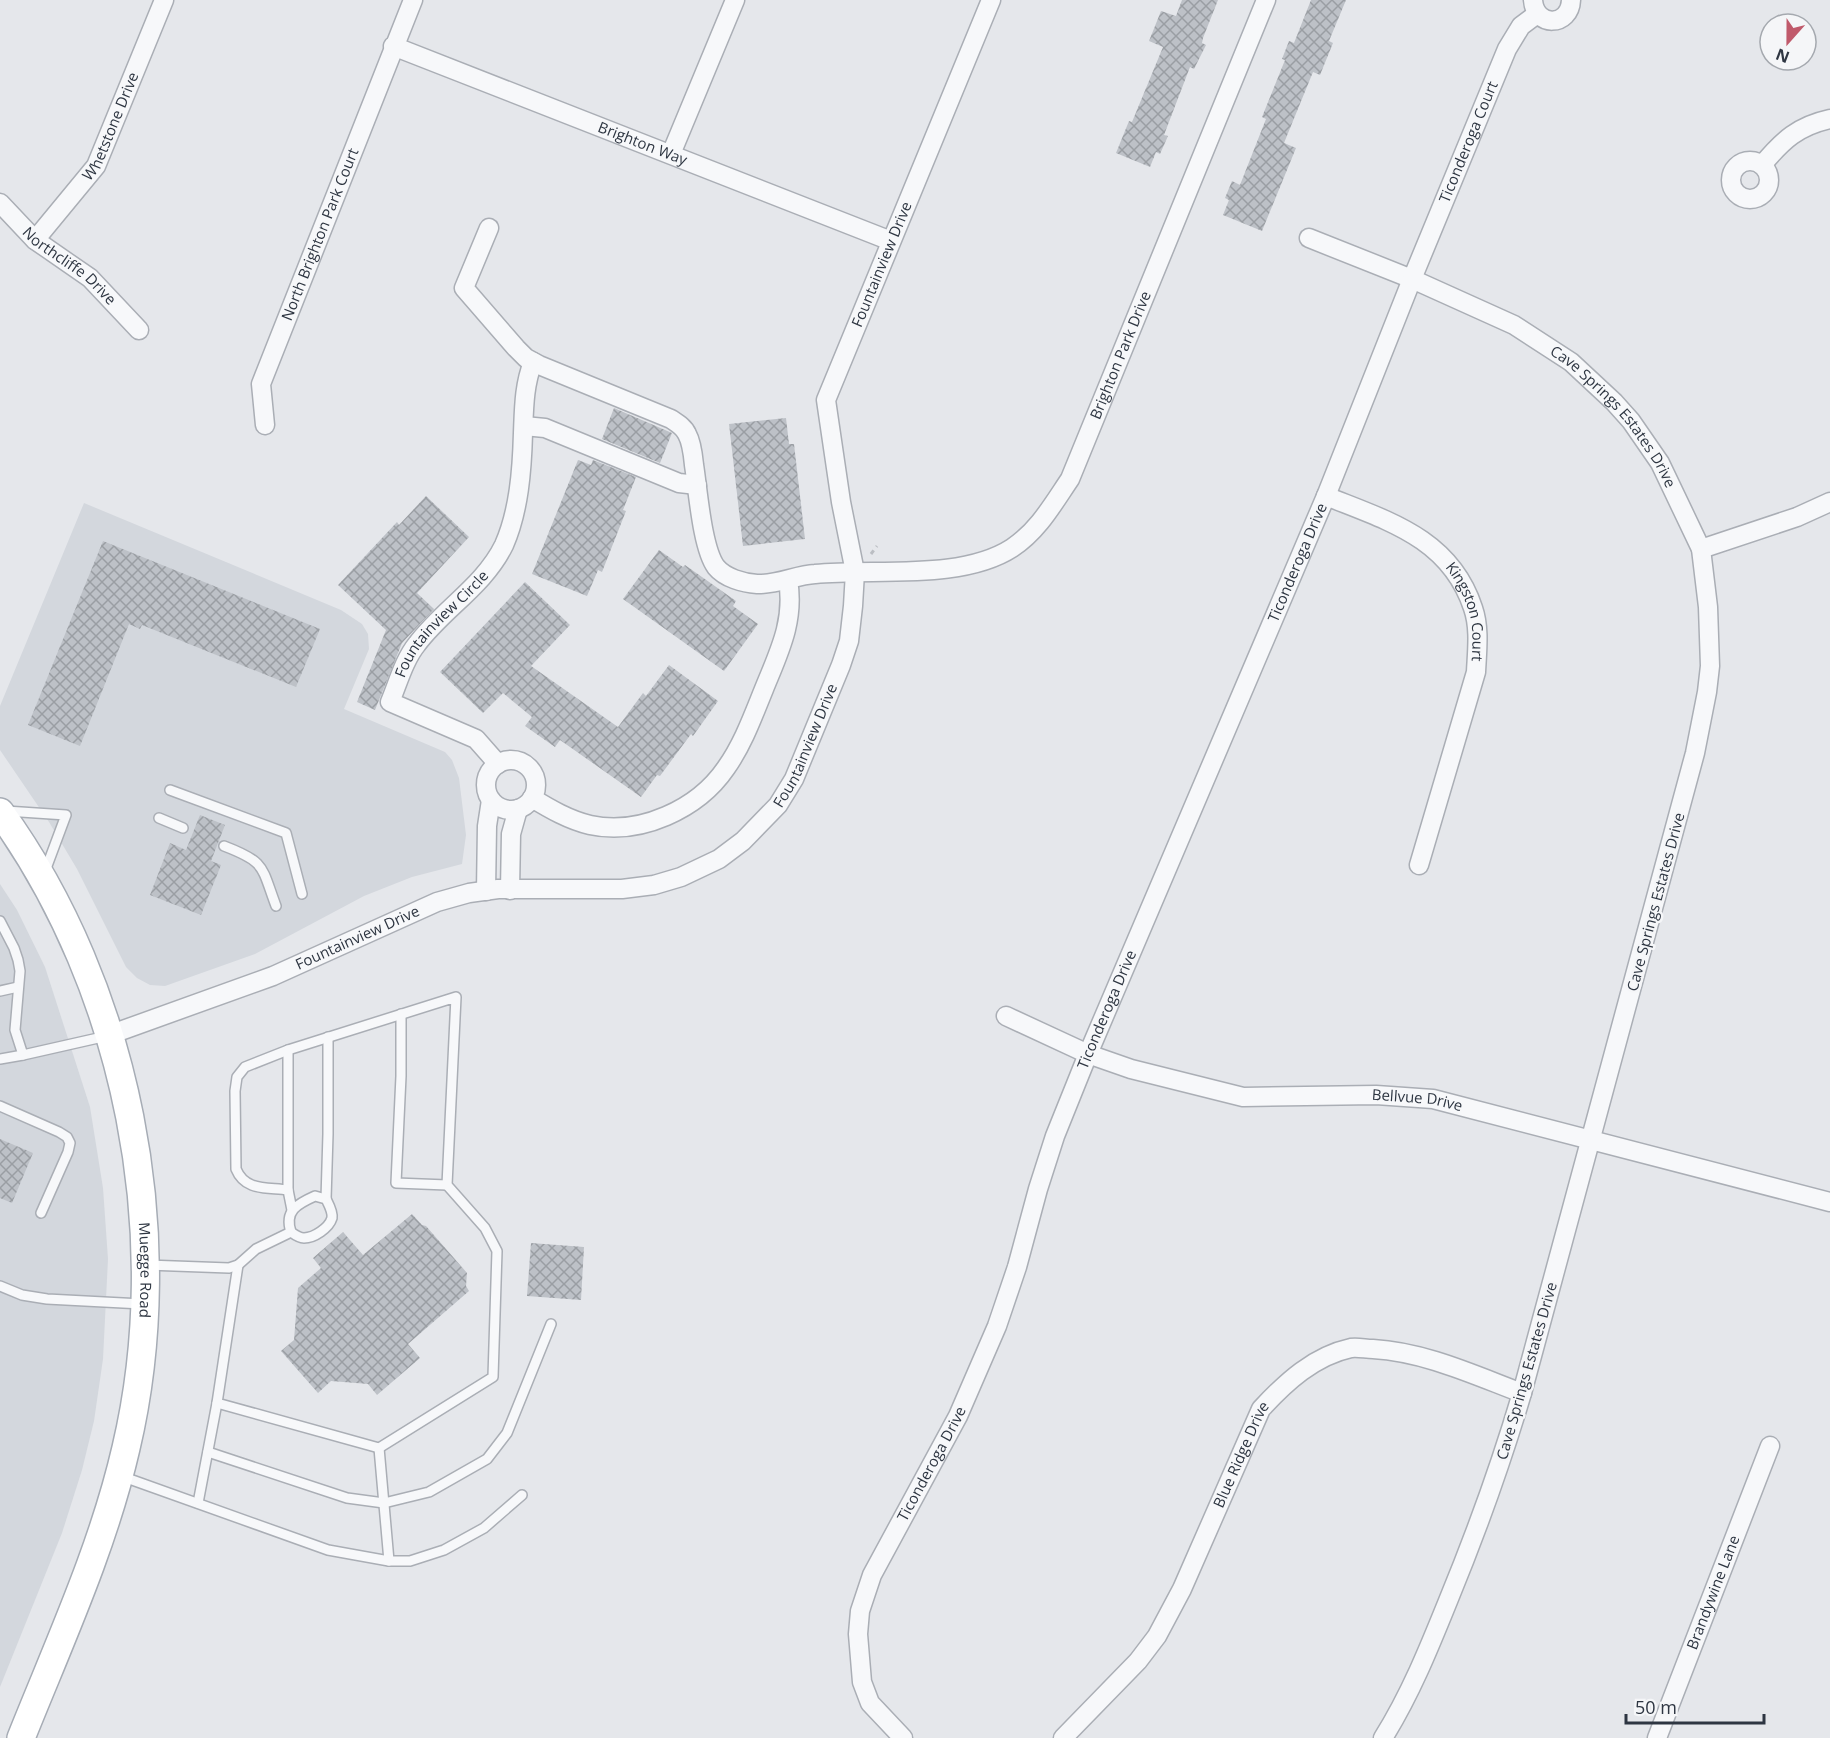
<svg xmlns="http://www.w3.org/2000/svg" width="1830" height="1738" font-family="'Open Sans',sans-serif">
<defs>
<pattern id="building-cross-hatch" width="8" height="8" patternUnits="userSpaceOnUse" patternTransform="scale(1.5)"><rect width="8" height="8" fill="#bdc1c7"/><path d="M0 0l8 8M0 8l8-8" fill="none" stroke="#9a9ea3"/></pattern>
</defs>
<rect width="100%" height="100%" fill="#e5e7eb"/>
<g fill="#d3d7dd">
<polygon points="84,503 341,610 362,624 368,634 369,649 344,709 445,752 452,760 459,778 466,835 462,864 412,877 364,896 255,954 165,986 150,985 137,978 126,967 77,869 49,822 0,750 0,706"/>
<polygon points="0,884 17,910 45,967 90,1107 103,1188 108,1259 103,1359 94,1421 82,1470 62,1533 0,1687"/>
</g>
<g fill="url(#building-cross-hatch)">
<polygon points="1182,0 1218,0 1203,38 1202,43 1206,45 1194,69 1190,67 1164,135 1168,136 1160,154 1156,152 1150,167 1116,153 1129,121 1132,122 1163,47 1149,41 1161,11 1176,16"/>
<polygon points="1311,0 1346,0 1329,41 1333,43 1320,75 1313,72 1284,143 1296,148 1262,231 1223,215 1229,200 1225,198 1232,181 1240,185 1266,119 1262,117 1285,60 1282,59 1289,41 1294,43"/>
<polygon points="614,408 672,433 660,463 602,439"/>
<polygon points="786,418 789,444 794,444 805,539 743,546 729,424"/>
<polygon points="578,460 591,465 593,460 636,477 623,510 626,511 602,572 598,570 587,596 532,574"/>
<polygon points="426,496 469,537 417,593 434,609 402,643 375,710 357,702 386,630 338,585 397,522 399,525"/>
<polygon points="103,541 320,629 296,687 142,625 140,629 129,624 80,746 28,725"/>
<polygon points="659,550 683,567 685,565 736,601 733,606 758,624 724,671 623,599"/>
<polygon points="525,582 570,625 531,666 618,727 643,693 646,696 669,665 718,701 693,736 691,734 660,776 657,775 641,797 560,740 555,747 525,726 532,717 503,693 483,713 440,672"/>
<polygon points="200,815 225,825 211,861 221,865 201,915 150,895 170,843 186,850"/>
<polygon points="0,1139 33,1153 12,1203 0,1198"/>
<polygon points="412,1214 422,1225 426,1226 467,1273 466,1286 469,1291 408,1344 420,1358 377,1395 368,1384 331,1381 318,1393 281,1351 294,1340 298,1288 321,1268 313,1258 343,1232 363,1255"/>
<polygon points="531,1243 584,1247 581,1300 527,1296"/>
</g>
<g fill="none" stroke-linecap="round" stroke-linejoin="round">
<g stroke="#aaaeb5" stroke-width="12">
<g id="lane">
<polyline points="170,790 286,833 302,894"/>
<polyline points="6,811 66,815 44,874"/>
<polyline points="159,818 183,828"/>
<path d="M224,846C266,862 261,866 276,906"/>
<polyline points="0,921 14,948 18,960 20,971 15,1030 23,1055"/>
<polyline points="0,991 18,987"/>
<polyline points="401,1014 401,1076 396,1183 447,1185"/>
<polyline points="0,1059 23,1055 107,1036"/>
<polyline points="0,1106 59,1132 67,1137 70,1143 68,1152 41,1213"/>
<polyline points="288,1190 288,1050"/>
<path d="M315,1196L326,1199C329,1205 333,1212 332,1218C329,1228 314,1238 304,1238C299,1238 295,1235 291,1232C284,1211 297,1204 315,1196Z"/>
<polyline points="326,1199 328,1134 328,1037"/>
<polyline points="147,1265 229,1268 238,1265 256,1249 291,1232"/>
<path d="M238,1265L217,1403L379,1448L493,1377L497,1251L485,1228L447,1185L456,997L288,1050L245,1067L237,1077L235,1091L236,1169C245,1191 266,1187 288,1190L292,1210"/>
<polyline points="0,1286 22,1295 47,1299 142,1304"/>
<polyline points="379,1448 389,1561"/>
<polyline points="208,1452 347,1498 384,1503 429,1492 487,1459 507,1433 551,1324"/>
<polyline points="121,1476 328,1550 389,1561 410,1561 444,1550 484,1528 522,1495"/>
<polyline points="198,1503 217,1403"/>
</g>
</g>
<g stroke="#aaaeb5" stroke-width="21">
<g id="street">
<path d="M1533,0C1535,28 1570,27 1571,0"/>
<path id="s1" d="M393,46L891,241"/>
<polyline points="671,154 735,0"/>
<circle cx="1750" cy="180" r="19"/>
<path d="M1762,165C1783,140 1798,126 1830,119"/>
<path id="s2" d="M0,203L35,240L90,278L139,330"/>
<path id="s3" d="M489,228L464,288L516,348L526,358L539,365L671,419C677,423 684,427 687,434C692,443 693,455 694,465C698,490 702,548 716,567C725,578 743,583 757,584C777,585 796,575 815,574C874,568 961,581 1012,548C1038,531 1053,504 1070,479L1266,0"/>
<path id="s4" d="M1309,238L1412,279L1514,325L1571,362L1614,402L1631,421L1660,463L1701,549L1708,607L1710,666L1707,692L1695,753L1522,1393C1501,1464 1476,1533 1448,1601C1429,1648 1410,1695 1383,1738"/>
<path id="s5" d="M35,240L96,166L164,0"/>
<path id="s6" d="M265,425L261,384L413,0"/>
<polyline points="524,426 545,428 679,483 697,485"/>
<path id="s7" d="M1326,496C1388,521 1450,538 1473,608C1480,628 1477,651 1476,672L1419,865"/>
<polyline points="1701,549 1797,517 1830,502"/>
<circle cx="511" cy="785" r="25"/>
<path id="s8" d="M498,764L476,739L390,702C398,683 404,660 417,644C443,609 484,586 504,545C519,511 522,470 523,433C524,408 524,385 533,362"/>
<path d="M532,798C550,809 569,820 590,825C640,836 698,809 726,768C743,744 753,716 764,689C779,652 795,621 788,580"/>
<polyline points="510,890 511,834 518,809"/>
<polyline points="486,891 487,826 491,800"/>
<path id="s9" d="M1006,1016L1088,1054L1131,1069L1243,1097L1376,1095L1433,1099L1830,1202"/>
<path id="s10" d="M109,1035L273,976L437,902L469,893L498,889H622L654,885L681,877L719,859L743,841L778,805L794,779L841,665L849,641L853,606L855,572L841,502L826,400L991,0"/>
<path id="s11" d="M903,1738L870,1703L862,1682L858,1634L860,1611L872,1575L958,1416L997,1326L1017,1267L1038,1189L1055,1136L1088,1054L1326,496L1412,279L1507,49L1521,26L1537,14"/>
<path id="s12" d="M1063,1738L1138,1661L1157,1636L1182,1589L1261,1409C1286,1382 1314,1356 1351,1348C1358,1347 1366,1349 1373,1349C1425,1352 1474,1375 1522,1393"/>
<path id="s13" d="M1657,1738L1770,1446"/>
</g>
</g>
<g stroke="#a6acb5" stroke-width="30">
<g id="primary">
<path id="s14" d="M0,812C128,989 176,1236 126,1448C103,1548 59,1643 21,1738"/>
</g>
</g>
<polyline stroke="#bbbec3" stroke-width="3" stroke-dasharray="4.5 4.5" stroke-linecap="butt" points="871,554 877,546"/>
<use href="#lane" stroke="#f7f8fa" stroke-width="9"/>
<use href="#street" stroke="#f7f8fa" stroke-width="18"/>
<use href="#primary" stroke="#fff" stroke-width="27"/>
</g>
<g text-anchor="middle" stroke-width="5" stroke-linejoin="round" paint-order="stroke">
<g font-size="15" fill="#2e3642" stroke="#f5f6f8">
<text dy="5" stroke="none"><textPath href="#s5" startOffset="138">Whetstone Drive</textPath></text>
<text dy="5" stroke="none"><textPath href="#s11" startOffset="1734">Ticonderoga Court</textPath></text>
<text dy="5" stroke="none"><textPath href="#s1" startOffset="268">Brighton Way</textPath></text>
<text dy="5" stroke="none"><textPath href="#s6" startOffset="202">North Brighton Park Court</textPath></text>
<text dy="5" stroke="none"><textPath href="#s10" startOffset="1293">Fountainview Drive</textPath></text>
<text dy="5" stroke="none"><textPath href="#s2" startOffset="94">Northcliffe Drive</textPath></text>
<text dy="5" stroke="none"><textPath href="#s3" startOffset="1005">Brighton Park Drive</textPath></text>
<text dy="5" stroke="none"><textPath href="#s4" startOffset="360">Cave Springs Estates Drive</textPath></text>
<text dy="5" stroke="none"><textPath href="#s11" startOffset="1280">Ticonderoga Drive</textPath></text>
<text dy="5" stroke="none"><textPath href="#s7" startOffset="194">Kingston Court</textPath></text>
<text dy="5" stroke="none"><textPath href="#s8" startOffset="222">Fountainview Circle</textPath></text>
<text dy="5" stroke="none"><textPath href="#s10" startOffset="789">Fountainview Drive</textPath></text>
<text transform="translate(1656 902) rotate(-75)" y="5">Cave Springs Estates Drive</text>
<text dy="5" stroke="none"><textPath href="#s10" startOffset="267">Fountainview Drive</textPath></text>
<text dy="5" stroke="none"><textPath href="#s11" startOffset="794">Ticonderoga Drive</textPath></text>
<text dy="5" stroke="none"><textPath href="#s9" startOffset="426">Bellvue Drive</textPath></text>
<text dy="5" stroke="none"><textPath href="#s14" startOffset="488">Muegge Road</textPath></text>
<text transform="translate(1527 1371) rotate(-74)" y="5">Cave Springs Estates Drive</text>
<text dy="5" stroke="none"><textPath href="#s12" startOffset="339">Blue Ridge Drive</textPath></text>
<text dy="5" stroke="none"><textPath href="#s11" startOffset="306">Ticonderoga Drive</textPath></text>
<text dy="5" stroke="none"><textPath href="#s13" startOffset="156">Brandywine Lane</textPath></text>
</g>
</g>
<g transform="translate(1788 42) rotate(201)"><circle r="28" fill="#f5f6f8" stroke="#a5a9af" stroke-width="1.5"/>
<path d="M0-4.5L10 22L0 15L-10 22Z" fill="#c05a6b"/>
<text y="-9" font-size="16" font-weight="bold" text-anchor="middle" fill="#2e3642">N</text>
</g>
<path d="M1626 1714v9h138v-9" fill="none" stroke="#2e3642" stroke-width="3"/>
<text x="1635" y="1714" font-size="18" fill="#2e3642" stroke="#f5f6f8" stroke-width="4.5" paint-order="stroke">50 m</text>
</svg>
